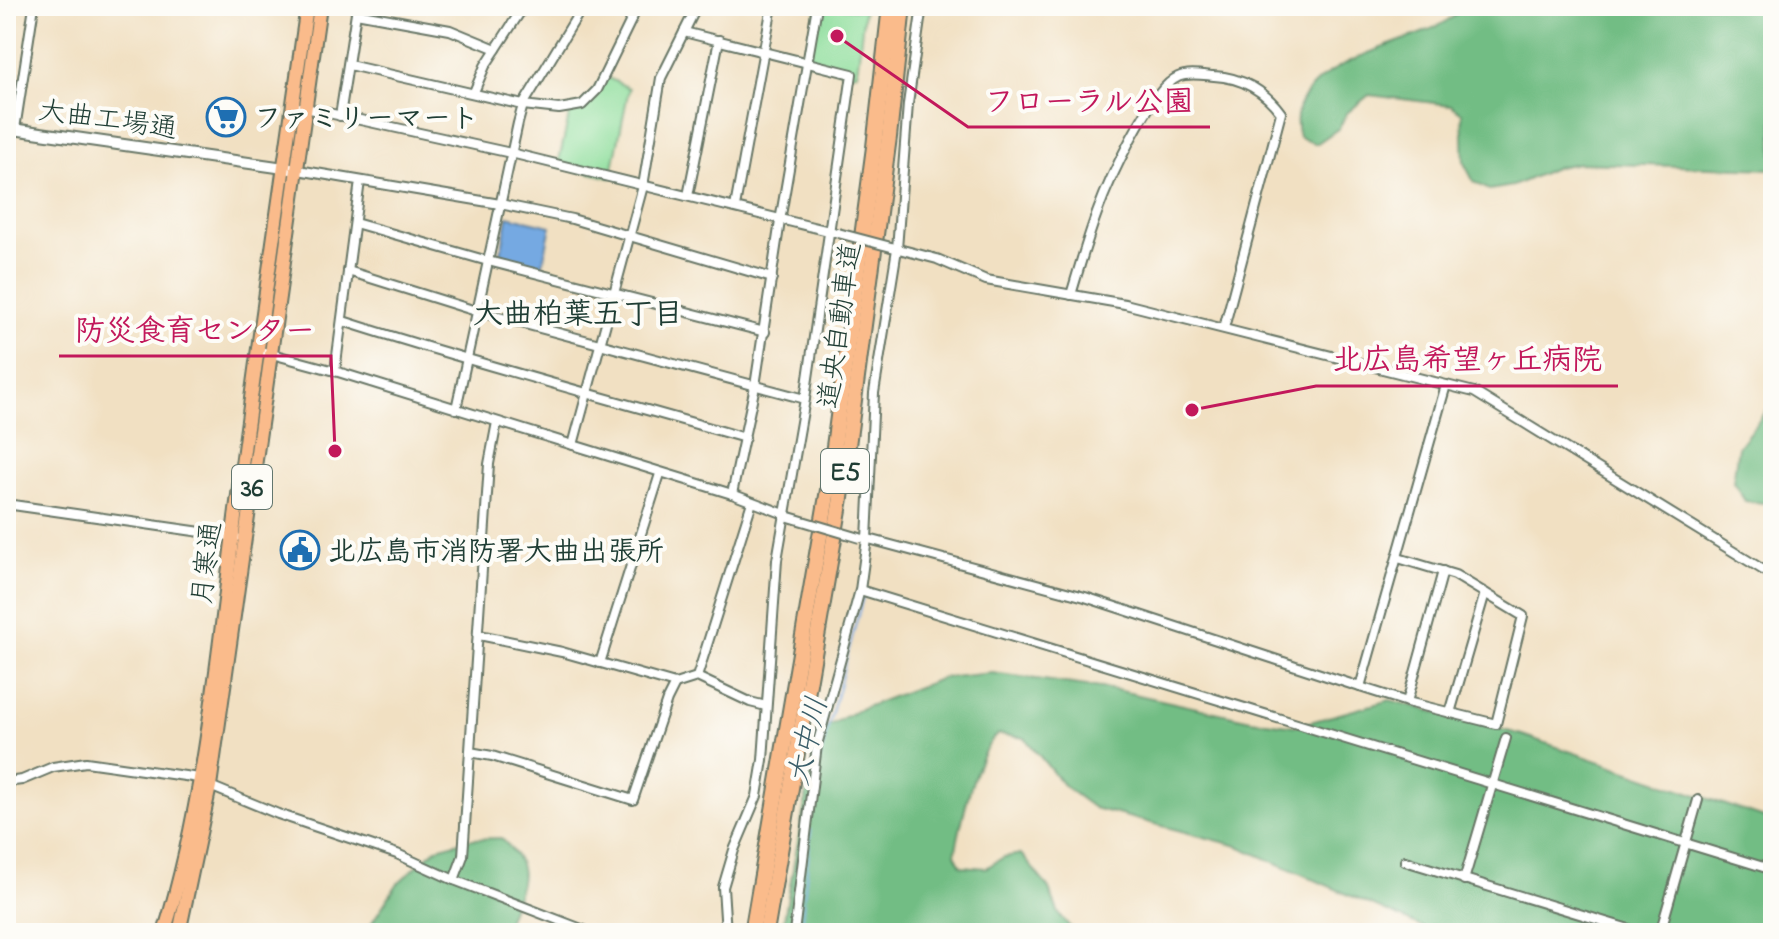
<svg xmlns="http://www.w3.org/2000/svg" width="1779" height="939" font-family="'Indie Flower','Klee One',sans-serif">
<rect width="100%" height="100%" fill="#fdfcf7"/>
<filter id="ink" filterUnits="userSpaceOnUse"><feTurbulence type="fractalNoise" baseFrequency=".0125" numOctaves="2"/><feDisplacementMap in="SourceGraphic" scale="16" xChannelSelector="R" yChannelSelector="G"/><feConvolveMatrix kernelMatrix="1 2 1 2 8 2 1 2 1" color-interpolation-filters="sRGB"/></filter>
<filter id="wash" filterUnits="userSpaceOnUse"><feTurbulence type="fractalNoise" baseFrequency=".006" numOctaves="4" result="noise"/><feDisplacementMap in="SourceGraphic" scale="32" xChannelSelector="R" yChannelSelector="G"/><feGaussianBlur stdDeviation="1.8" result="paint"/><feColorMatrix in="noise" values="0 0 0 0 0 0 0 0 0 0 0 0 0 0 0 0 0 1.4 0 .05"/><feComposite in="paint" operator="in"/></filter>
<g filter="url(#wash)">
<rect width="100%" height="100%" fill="#f1e0c2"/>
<g fill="#8ede9c" stroke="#568e68" stroke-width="2">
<polygon points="817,6 864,10 857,73 852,74 807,62"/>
<polygon points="604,76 629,88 611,178 558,165 571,107 582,105"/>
</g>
<g fill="#72bd84" stroke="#487d5c" stroke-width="2">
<path d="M1461,6H1773V169L1578,163L1557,167L1513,186L1489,190L1474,182L1464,163L1462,113L1451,105L1369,95L1347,113L1339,128L1316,144L1299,137C1280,74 1378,51 1422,33C1435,27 1456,20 1461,6Z"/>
<polygon points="1773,403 1773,504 1745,501 1733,482 1738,447"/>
<path d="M992,673L1116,690L1251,720L1296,726L1390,700L1522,735L1773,821V933H1435L1238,846L1094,808L1064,786L1025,738L998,734C975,752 961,824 955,854L961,866L986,868L1004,857L1021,854L1048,887L1059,914L1075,933H783L782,930L812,764L823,729L858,710L942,678Z"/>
<path d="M501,838C536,872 519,884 506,925L507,933H365L398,883L437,848L471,839Z"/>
</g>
<polygon fill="#75a9e2" stroke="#4a738b" stroke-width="2" points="508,216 551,226 542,268 500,258"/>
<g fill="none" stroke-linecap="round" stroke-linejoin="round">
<g stroke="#75a9e2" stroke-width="2">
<polyline points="865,587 871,545"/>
<polyline points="818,765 864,593"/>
<polyline points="811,830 802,917 808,928 827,933"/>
</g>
</g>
</g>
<g filter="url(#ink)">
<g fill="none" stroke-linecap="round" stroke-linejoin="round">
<g stroke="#687666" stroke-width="12">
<g id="minor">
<polyline points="356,13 450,30 496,49"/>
<polyline points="684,32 852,74 805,399 777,560 763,760 757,796 734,850 723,887 726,933"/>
<polyline points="349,65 523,105 559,109 571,107 582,105 597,90 638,6"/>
<polyline points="474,92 485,66 524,6"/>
<polyline points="301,107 511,153 833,232"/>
<polyline points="340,116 357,6"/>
<polyline points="15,129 34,6"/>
<polyline points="298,170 500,204 572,219 772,278"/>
<polyline points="688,196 719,40"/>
<polyline points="735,207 772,6"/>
<polyline points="355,223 488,261 765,332"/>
<polyline points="891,247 937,259 986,280 1125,304 1474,392 1773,576"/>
<polyline points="348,271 476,311 805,399"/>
<path d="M1071,295C1079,268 1087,240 1097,213C1108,183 1150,89 1178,77C1188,72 1203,75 1214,76C1242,77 1266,92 1281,113L1224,328"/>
<path d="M343,321C476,364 611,399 745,438"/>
<polyline points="257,350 335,371 573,445 732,494 787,515"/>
<polyline points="335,371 360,181"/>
<polyline points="456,409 518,123 523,105 583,6"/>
<polyline points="573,445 643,186 661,78 697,6"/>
<polyline points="732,494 755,386 780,221 817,6"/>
<polyline points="6,504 236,537"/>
<polyline points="865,538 1085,597 1360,687 1446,385"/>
<polyline points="860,590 1773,870"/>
<polyline points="479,635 562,652 675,684 697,677 750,702 766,706"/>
<polyline points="600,663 660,474"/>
<polyline points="697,677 752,502"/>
<polyline points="1360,687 1407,702 1496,724 1523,616 1455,575 1398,558"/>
<polyline points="1407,702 1443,571"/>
<polyline points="1450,713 1485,593"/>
<polyline points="470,752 492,756 633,800 667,700 675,684"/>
<polyline points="6,782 22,780 53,767 86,762 199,778 210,786 278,814 397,854 454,880 592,933"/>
<polyline points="1405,861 1642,933"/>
<polyline points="454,880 463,856 489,464 497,422"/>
<polyline points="1464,880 1506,738"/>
<polyline points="794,933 817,745 860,590 867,539 874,393 897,249 908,104 922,6"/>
<polyline points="1660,933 1698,800"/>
</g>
</g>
<g stroke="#687666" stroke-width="14">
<polyline id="tertiary" points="6,128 298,170"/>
</g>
<g stroke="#687666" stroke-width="16">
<g id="trunk">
<path d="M164,933C206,797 218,650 236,510C258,341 283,174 307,6"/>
<polyline points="179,933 210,786 320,6"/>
</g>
</g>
<g stroke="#687666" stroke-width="18">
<g id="motorway">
<polyline points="752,933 829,484 874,147 890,6"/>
<polyline points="766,933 841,498 889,137 903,6"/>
</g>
</g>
<use href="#minor" stroke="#fff" stroke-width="8"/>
<use href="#tertiary" stroke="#fff" stroke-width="10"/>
<use href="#trunk" stroke="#fabb8b" stroke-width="12"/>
<use href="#motorway" stroke="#fabb8b" stroke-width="14"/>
<g stroke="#687666" stroke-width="12" stroke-linecap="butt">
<g id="minor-bridge">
<polyline points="838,233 891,247"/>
<polyline points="789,517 860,538"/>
</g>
</g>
<use href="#minor-bridge" stroke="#fff" stroke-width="8"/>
</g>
</g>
<defs>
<g id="supermarket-ring" transform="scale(2)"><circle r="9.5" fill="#fdfcf7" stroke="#1f6fb2" stroke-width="1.5"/><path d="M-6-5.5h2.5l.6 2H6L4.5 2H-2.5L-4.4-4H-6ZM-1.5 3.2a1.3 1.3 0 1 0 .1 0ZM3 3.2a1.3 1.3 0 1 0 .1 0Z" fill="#1f6fb2"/></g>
<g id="civic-ring" transform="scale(2)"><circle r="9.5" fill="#fdfcf7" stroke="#1f6fb2" stroke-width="1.5"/><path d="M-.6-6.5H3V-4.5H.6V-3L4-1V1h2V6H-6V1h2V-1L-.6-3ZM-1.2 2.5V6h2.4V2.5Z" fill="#1f6fb2"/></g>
</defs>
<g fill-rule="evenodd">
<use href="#supermarket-ring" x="226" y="117"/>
<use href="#civic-ring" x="300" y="550"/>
</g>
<g text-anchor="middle" stroke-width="8" stroke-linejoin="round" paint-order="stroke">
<g fill="#fdfcf7" stroke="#62766e" stroke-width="2">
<rect x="821" y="449" width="48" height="44" rx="6"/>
<rect x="232" y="465" width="40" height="44" rx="6"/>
</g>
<g font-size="26" font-weight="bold" fill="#1f3d34">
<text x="845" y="480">E5</text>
<text x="252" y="496">36</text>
</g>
<g font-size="28" font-weight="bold" fill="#1f3d34" stroke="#fdfcf7" text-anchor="start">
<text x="254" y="127">ファミリーマート</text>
<text x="328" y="560">北広島市消防署大曲出張所</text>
</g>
<g font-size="28" fill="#1f3d34" stroke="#fdfcf7">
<text transform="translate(108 118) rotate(8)" y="10">大曲工場通</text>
<text transform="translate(838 325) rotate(-82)" y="10">道央自動車道</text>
<text transform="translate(205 563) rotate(-83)" y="10">月寒通</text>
</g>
<g font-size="30" font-weight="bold" fill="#1f3d34" stroke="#fdfcf7">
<text x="578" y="323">大曲柏葉五丁目</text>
</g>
<g font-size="30" font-style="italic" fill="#395d68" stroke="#fdfcf7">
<text transform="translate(807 741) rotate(-77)" y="10">大中川</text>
</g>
</g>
<path fill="none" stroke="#c2185b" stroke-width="3" d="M837 36L968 127H1210M335 451L331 356H59M1192 410L1316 386H1618"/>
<g fill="#c2185b" stroke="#fdfcf7" stroke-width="3">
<circle cx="837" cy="36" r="8"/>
<circle cx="335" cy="451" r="8"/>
<circle cx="1192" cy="410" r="8"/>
</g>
<g font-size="30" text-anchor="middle" font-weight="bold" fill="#c2185b" stroke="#fdfcf7" stroke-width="8" stroke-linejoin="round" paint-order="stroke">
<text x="1089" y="111">フローラル公園</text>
<text x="195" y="340">防災食育センター</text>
<text x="1467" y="369">北広島希望ヶ丘病院</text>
</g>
<rect width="1779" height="939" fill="none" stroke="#fdfcf7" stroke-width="32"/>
</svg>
